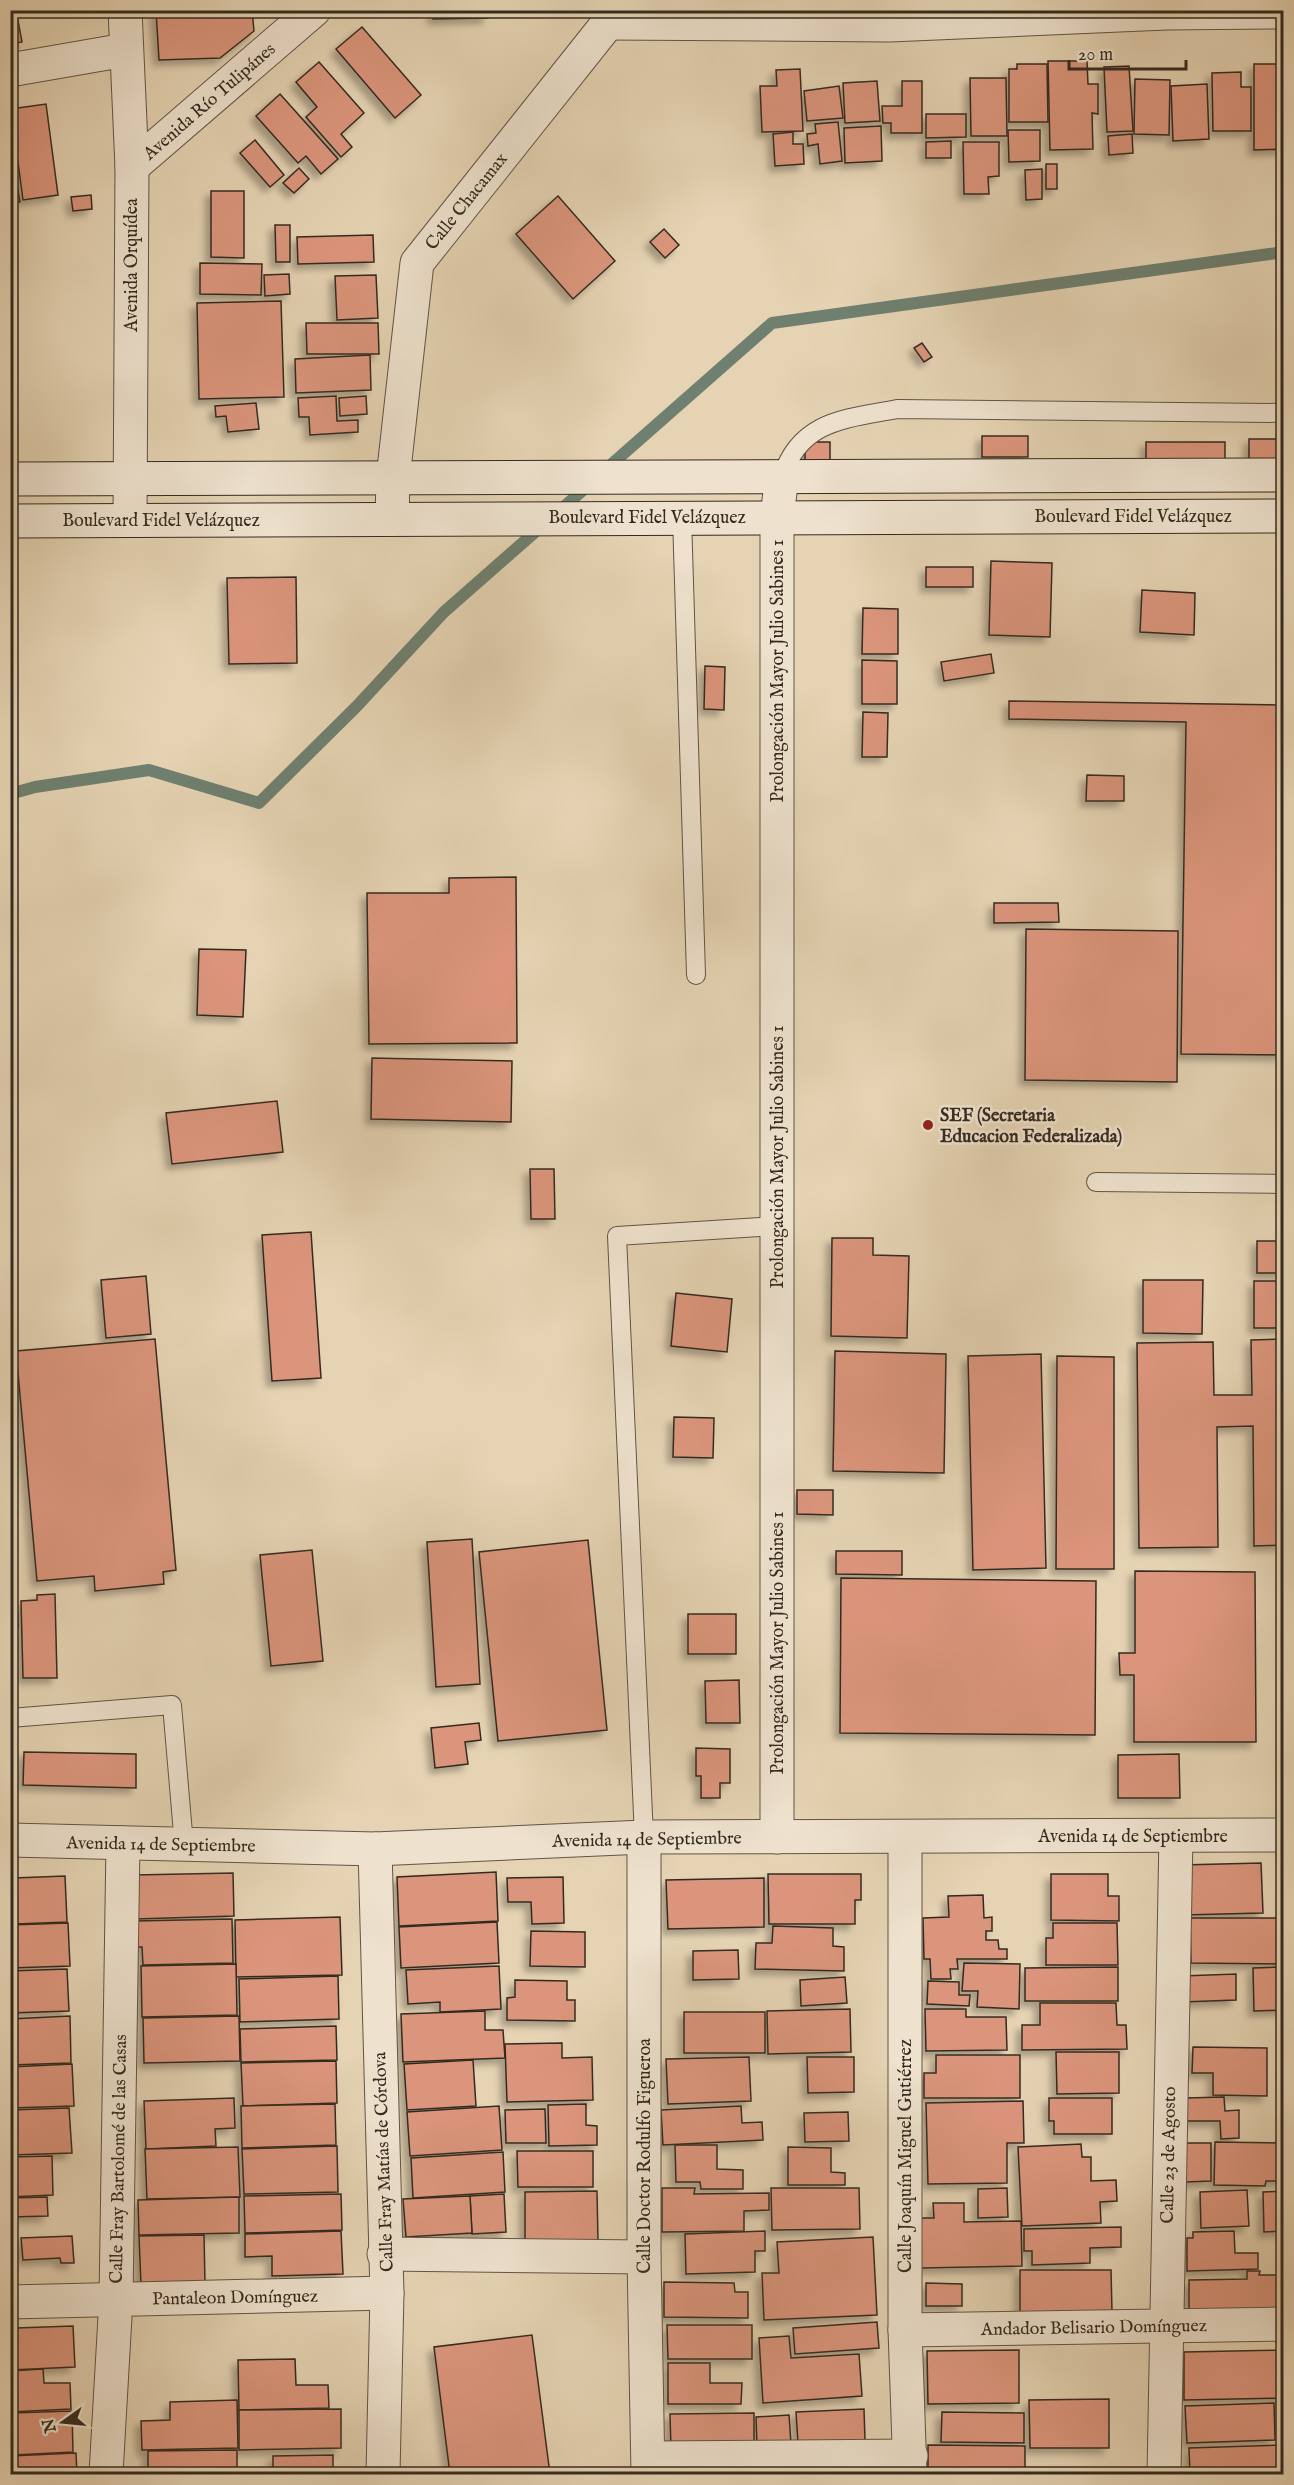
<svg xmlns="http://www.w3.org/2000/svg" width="1294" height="2485" font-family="'IM FELL English',serif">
<defs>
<filter id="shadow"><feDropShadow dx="-5.5" dy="5.5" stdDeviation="3" flood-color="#0004"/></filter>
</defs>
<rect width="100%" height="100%" fill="#e5d3b3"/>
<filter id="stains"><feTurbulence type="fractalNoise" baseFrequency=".00333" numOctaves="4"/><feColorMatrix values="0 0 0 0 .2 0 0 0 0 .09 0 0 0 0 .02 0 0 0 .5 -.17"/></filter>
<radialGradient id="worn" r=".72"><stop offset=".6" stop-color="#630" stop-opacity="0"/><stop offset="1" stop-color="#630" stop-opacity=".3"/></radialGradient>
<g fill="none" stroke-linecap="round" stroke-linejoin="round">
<g stroke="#6f8070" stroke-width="12">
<polyline points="605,470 772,323 1284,252"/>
<polyline points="558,512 590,484"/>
<polyline points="10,794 35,787 149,770 259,803 357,706 444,612 542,526"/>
</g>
</g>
<g fill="#db957b" stroke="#342b20" stroke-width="1.5" filter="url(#shadow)">
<polygon points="10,10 16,10 22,42 10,44"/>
<polygon points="156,10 252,10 254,31 220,58 159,60"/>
<polygon points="433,10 488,10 488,18 433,19"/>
<polygon points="362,27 421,95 395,118 336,49"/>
<polygon points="1048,61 1087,61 1088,84 1098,84 1098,114 1092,113 1093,149 1050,150"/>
<polygon points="319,62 364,113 341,134 352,147 341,157 306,117 317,107 296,82"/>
<polygon points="1017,64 1047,64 1048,122 1009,122 1009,69 1017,69"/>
<polygon points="1254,64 1284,64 1284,149 1254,150"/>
<polygon points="1129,66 1133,131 1107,132 1104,67"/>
<polygon points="800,69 803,131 762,132 760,86 777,86 776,70"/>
<polygon points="1241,72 1241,87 1251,87 1251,131 1213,131 1212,73"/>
<polygon points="970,78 1006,78 1007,136 971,136"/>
<polygon points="1135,79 1170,80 1169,135 1134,134"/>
<polygon points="877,81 880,121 845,123 843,83"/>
<polygon points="902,81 922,81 922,133 891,133 891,123 883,123 882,106 902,106"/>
<polygon points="1207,84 1209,139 1173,141 1171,86"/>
<polygon points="839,86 843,118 807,121 804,91"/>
<polygon points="280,94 338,159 321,174 306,156 298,163 256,116"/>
<polygon points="46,104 58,195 23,200 11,109"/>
<polygon points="926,114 966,114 966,137 926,138"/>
<polygon points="838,122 842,161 820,164 818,144 808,146 807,134 816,133 815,124"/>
<polygon points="881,126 882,161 845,163 844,128"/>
<polygon points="1008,130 1040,130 1040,161 1009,162"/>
<polygon points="793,132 793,144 803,144 804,164 775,166 773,134"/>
<polygon points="1132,134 1133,153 1109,155 1108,136"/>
<polygon points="255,140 284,175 270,187 240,153"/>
<polygon points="951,141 951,158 926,158 926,142"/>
<polygon points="963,142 999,142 999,176 988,177 989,194 964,194"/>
<polygon points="10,147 20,202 10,204"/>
<rect x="1046" y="164" width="11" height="25"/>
<polygon points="299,168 309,179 294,193 283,183"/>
<polygon points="1042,169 1042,199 1026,200 1025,170"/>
<polygon points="211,191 244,191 244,258 211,257"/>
<polygon points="91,195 92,209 73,211 71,197"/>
<polygon points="558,196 615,261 573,299 516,234"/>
<polygon points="275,225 290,225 290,262 276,262"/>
<polygon points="664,229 679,245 665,258 650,242"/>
<polygon points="373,235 374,262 298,264 297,237"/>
<polygon points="200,263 262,264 261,295 200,294"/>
<polygon points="289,274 290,294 265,296 264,275"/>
<polygon points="376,275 378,318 337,320 335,276"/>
<polygon points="281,301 284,397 199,399 197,303"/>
<polygon points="306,323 378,323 379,354 307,354"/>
<polygon points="922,343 932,357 924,362 914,348"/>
<polygon points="370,355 371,390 296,393 295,359"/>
<polygon points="336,396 337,421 358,420 358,432 310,435 309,417 299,417 298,398"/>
<polygon points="366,396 367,414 340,416 339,398"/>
<polygon points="256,403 259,429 228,432 226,416 216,417 215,406"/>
<rect x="982" y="436" width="46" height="21"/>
<rect x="1249" y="439" width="35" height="23"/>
<polygon points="805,442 830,442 830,461 805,462"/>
<rect x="1146" y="442" width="79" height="20"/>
<polygon points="991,561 1052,563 1050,637 989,635"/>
<rect x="926" y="567" width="47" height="20"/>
<polygon points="296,577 297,663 229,664 227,578"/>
<polygon points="1142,590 1195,593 1194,635 1140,632"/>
<polygon points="863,608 898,609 898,654 862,654"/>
<polygon points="991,654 994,673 944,681 941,662"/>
<polygon points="862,660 897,661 897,704 862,704"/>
<polygon points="705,666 725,667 724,710 704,709"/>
<polygon points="1009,701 1284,705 1284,1055 1181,1054 1186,722 1009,719"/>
<polygon points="863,712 888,713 887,757 862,757"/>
<polygon points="1087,775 1124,776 1124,801 1086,801"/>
<polygon points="516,877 517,1043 369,1044 367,893 449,893 449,878"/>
<polygon points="994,903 1058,903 1059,922 994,923"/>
<polygon points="1026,929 1178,931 1177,1082 1025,1080"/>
<polygon points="199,949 246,950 243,1017 197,1015"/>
<polygon points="372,1058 512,1061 511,1122 371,1119"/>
<polygon points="277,1101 283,1152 172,1164 166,1113"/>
<polygon points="530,1169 554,1169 555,1219 531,1219"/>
<polygon points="311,1232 321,1378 272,1381 262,1235"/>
<polygon points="832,1238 873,1238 873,1255 909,1256 907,1338 831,1336"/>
<rect x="1257" y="1241" width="27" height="32"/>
<polygon points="146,1276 151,1334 106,1338 101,1280"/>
<polygon points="1143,1280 1203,1280 1202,1334 1143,1333"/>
<rect x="1254" y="1281" width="30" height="47"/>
<polygon points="676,1293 732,1299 727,1352 671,1346"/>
<polygon points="155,1339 176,1570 163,1572 164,1584 95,1591 94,1576 37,1581 16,1351"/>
<polygon points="1284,1339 1284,1545 1254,1546 1253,1426 1217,1427 1218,1547 1139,1548 1137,1343 1213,1342 1214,1395 1252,1395 1251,1340"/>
<polygon points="835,1351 946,1354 944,1473 833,1471"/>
<polygon points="1041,1354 1046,1568 973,1570 968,1356"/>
<polygon points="1057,1356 1114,1357 1114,1569 1056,1569"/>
<polygon points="674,1417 714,1418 713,1458 673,1457"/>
<polygon points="797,1490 833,1490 833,1515 797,1514"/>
<polygon points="472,1539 480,1684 436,1687 427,1542"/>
<polygon points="588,1540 607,1730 498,1741 479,1552"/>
<polygon points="312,1550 323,1661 271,1666 260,1555"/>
<polygon points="836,1551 902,1551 902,1575 836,1574"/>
<polygon points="1135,1571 1255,1572 1256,1742 1134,1742 1134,1675 1120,1675 1119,1653 1135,1653"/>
<polygon points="841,1578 1096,1581 1095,1735 840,1733"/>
<polygon points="55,1594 57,1678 23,1678 21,1601 37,1600 37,1595"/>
<polygon points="10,1595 17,1595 18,1627 10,1627"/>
<rect x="688" y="1614" width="48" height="40"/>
<polygon points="739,1680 740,1723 706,1723 705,1681"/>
<polygon points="479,1723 481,1740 465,1742 468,1764 435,1768 431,1728"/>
<polygon points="696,1748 730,1749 730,1783 720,1783 720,1798 701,1798 701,1776 696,1776"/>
<polygon points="24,1752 136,1754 136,1788 23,1785"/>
<polygon points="1179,1754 1180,1798 1118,1798 1118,1755"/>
<polygon points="1261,1863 1263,1913 1183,1915 1181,1865"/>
<polygon points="496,1872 498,1921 399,1926 397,1877"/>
<polygon points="233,1873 234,1916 135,1919 134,1875"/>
<polygon points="768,1874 861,1874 861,1900 855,1900 855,1924 769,1924"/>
<polygon points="1051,1874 1108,1874 1108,1896 1119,1896 1119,1921 1051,1920"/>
<polygon points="65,1876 67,1922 16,1924 14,1878"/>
<polygon points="563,1877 564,1923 532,1924 531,1902 508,1902 507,1878"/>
<polygon points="764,1878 764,1927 668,1929 666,1880"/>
<polygon points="983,1895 984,1918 992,1917 992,1931 986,1931 986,1940 998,1940 999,1949 1007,1949 1007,1959 957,1959 958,1969 950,1969 951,1979 931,1979 930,1959 924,1959 923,1918 949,1917 948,1896"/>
<polygon points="340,1917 342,1975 236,1977 235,1920"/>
<polygon points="1190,1918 1284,1918 1284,1964 1191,1963"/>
<polygon points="232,1919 233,1963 143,1965 142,1947 136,1947 135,1921"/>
<polygon points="497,1922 499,1963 401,1968 399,1927"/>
<polygon points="68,1923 70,1966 10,1968 10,1925"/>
<polygon points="1053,1923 1117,1923 1118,1965 1046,1965 1046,1938 1053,1938"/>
<polygon points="773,1926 833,1928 833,1946 844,1947 844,1971 755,1969 756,1943 772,1943"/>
<polygon points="531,1931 585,1932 585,1967 530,1966"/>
<polygon points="738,1950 739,1979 693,1980 693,1951"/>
<polygon points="964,1963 1020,1964 1019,2009 977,2007 978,1991 962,1991"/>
<polygon points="236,1964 237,2015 142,2017 141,1966"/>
<polygon points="499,1966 501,2009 440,2012 440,2002 408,2004 406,1970"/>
<polygon points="1118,1967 1118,2001 1025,2001 1025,1968"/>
<polygon points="1284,1967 1284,2010 1254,2011 1253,1968"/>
<polygon points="67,1969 69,2011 10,2013 10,1971"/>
<polygon points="1236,1974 1236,2000 1183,2002 1182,1976"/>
<polygon points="338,1976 339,2019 240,2022 239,1979"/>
<polygon points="845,1977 847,2003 801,2006 800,1980"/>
<polygon points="515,1980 567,1981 567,2000 575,2000 575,2021 507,2020 507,1998 515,1997"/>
<polygon points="928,1981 959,1982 959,1995 970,1995 969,2006 927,2004"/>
<polygon points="1040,2003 1116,2003 1117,2025 1126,2025 1127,2049 1022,2050 1022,2025 1040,2025"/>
<polygon points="850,2009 851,2052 768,2054 767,2011"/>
<polygon points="925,2009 966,2009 966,2017 1006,2017 1007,2050 926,2051"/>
<polygon points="485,2011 485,2030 503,2030 505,2058 403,2062 401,2014"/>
<rect x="684" y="2012" width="81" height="41"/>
<polygon points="70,2016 71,2063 10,2065 10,2019"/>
<polygon points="239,2016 240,2061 144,2063 143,2018"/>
<polygon points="336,2026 337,2060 241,2062 240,2029"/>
<polygon points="562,2043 562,2058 592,2057 593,2100 507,2102 505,2044"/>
<polygon points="1193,2047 1267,2048 1267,2096 1213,2095 1213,2073 1192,2073"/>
<polygon points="1056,2052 1119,2052 1119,2093 1057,2094"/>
<polygon points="936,2055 1020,2055 1020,2098 924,2098 924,2073 936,2073"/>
<polygon points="749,2057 751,2101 668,2104 666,2059"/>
<polygon points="807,2057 854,2057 854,2092 808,2093"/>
<polygon points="473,2060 476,2106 407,2110 404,2064"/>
<polygon points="336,2061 337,2103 243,2106 241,2063"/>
<polygon points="72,2064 74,2106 10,2108 10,2067"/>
<polygon points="1224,2097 1225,2111 1239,2110 1239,2138 1221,2139 1220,2121 1187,2121 1186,2098"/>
<polygon points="234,2098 235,2128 215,2129 216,2146 146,2149 144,2101"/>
<polygon points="1049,2098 1112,2098 1112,2134 1054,2134 1054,2121 1049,2121"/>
<polygon points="1023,2101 1024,2143 1007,2143 1007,2183 928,2184 926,2103"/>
<polygon points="335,2104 336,2145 242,2148 241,2106"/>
<polygon points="586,2104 586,2125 597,2126 597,2145 549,2146 548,2105"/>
<polygon points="499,2106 502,2150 410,2156 407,2112"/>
<polygon points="741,2106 742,2123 762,2122 763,2140 663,2145 661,2110"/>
<polygon points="69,2108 72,2153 10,2155 10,2110"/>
<polygon points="545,2109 546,2143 506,2143 505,2110"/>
<polygon points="848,2112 849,2141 805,2142 804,2113"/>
<polygon points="1215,2142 1284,2143 1284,2181 1266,2181 1265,2186 1214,2185"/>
<polygon points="1185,2143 1211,2143 1211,2181 1186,2182"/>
<polygon points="1081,2144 1082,2157 1091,2157 1091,2181 1116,2180 1117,2201 1100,2202 1101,2223 1022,2226 1018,2147"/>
<polygon points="675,2145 717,2145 717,2169 743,2170 743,2189 701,2189 700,2182 676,2182"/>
<polygon points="337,2146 338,2192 244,2194 242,2149"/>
<polygon points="238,2147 240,2197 147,2199 145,2149"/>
<polygon points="788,2147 831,2148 831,2172 845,2173 845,2185 788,2185"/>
<polygon points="517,2151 593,2151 593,2187 518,2187"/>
<polygon points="503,2152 505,2192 413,2198 411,2158"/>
<polygon points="52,2156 53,2195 10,2197 10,2157"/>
<polygon points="662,2188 695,2188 694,2194 769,2193 769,2210 744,2211 744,2231 662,2232"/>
<polygon points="771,2188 859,2188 860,2229 772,2230"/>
<polygon points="1007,2188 1008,2217 978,2218 978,2189"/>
<polygon points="1247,2190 1249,2226 1201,2228 1200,2192"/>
<polygon points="597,2191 598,2240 525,2241 525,2192"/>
<polygon points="1284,2191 1284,2231 1264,2232 1263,2192"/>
<polygon points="341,2194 342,2230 245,2233 244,2196"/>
<polygon points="504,2194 506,2232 472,2234 470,2196"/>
<polygon points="470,2196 472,2233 406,2237 403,2199"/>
<polygon points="47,2197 48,2216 10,2217 10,2198"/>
<polygon points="239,2197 239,2233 139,2235 138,2200"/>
<polygon points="933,2203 964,2203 964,2222 1021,2221 1022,2266 921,2268 920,2218 934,2218"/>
<polygon points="1121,2227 1121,2247 1090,2248 1090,2263 1032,2265 1032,2251 1024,2251 1024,2229"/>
<polygon points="341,2231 343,2274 272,2276 272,2256 245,2257 245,2234"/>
<polygon points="765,2231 765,2251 755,2251 755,2272 686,2274 685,2234"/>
<polygon points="1234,2231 1235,2253 1258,2253 1258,2269 1187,2271 1187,2238 1193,2238 1193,2232"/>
<polygon points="204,2235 205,2283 141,2285 139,2236"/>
<polygon points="72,2236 74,2263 61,2263 60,2258 23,2260 21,2238"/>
<polygon points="873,2237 877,2315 764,2320 762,2273 779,2273 777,2242"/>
<polygon points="1020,2270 1111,2270 1112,2312 1020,2312"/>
<polygon points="1247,2271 1260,2271 1259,2275 1279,2275 1280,2311 1189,2312 1189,2280 1247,2279"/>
<polygon points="664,2282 734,2283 735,2292 748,2292 748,2318 664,2317"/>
<polygon points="926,2283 962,2284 962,2306 926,2306"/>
<polygon points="877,2322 879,2348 795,2354 793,2328"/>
<polygon points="667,2325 752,2325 752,2359 668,2359"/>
<polygon points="73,2326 75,2367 10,2370 10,2344 16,2344 16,2328"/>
<polygon points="532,2335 550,2474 450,2474 434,2347"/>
<polygon points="789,2336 791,2358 859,2354 862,2396 763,2403 759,2338"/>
<polygon points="1019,2350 1019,2403 928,2404 927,2351"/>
<polygon points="1284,2350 1284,2398 1184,2400 1184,2352"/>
<polygon points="295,2359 296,2385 328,2385 329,2408 239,2410 238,2360"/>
<polygon points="668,2363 710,2363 710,2383 742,2383 741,2404 668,2404"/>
<polygon points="43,2369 44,2383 70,2383 71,2409 10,2412 10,2371"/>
<polygon points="1109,2399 1109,2448 1030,2448 1029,2400"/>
<polygon points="237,2400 238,2448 142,2450 141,2421 170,2420 170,2402"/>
<polygon points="1280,2401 1284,2401 1284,2440 1282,2440"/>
<polygon points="1274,2403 1275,2440 1187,2443 1185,2406"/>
<polygon points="341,2409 341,2448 239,2450 239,2410"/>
<polygon points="864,2409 865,2440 798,2443 796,2412"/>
<polygon points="72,2411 73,2452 14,2455 12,2413"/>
<polygon points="942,2412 1024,2413 1024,2443 941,2442"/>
<polygon points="754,2413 754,2449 671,2449 670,2414"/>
<polygon points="789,2415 791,2444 757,2446 756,2417"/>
<polygon points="928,2445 1025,2446 1025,2470 1016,2469 1016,2474 928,2474"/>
<polygon points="1284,2445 1284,2474 1190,2474 1189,2448"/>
<polygon points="237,2450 237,2474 148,2474 148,2451"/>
<polygon points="76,2453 77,2474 11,2474 10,2456"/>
<polygon points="333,2455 333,2474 273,2474 273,2456"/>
</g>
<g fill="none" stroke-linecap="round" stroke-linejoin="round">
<g stroke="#605545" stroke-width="20">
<g id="service">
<path d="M782,477C800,420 846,419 897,409L1284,413"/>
<polyline points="682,517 696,975"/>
<polyline points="1096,1182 1284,1184"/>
<polyline points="10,1718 172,1705 184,1845"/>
<polyline points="644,1837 617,1236 777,1226"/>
</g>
</g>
<g stroke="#605545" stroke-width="35">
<g id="minor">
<polyline points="125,10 132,167 130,520"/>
<polyline points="608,23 890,25 1166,13 1284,12"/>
<polyline points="10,70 125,50"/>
<polyline points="132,167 314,10"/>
<polyline points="392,519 393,478 417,263 608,23"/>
<polyline points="644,1837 644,2257 648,2474"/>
<polyline points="777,1837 777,516 782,477"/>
<polyline points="905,1837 905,2330 910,2474"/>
<polyline points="10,1840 375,1849 644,1837 1284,1835"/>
<polyline points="375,1849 387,2293 383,2474"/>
<polyline points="384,2254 644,2257"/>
<polyline points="10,2302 387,2293"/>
<polyline points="905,2330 1284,2324"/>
<polyline points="650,2458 911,2456"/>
<polyline points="106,2474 116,2299 123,1843"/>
<polyline points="1164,2474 1176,1836"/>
</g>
</g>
<g stroke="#342b20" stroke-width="35">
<g id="secondary">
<polyline points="10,479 1284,475"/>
<polyline points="10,521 1284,516"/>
</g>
</g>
<use href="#service" stroke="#eee2ce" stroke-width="18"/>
<use href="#minor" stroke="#eee2ce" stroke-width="33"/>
<use href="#secondary" stroke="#eee2ce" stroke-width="33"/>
</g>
<circle fill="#8f2418" stroke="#eee2ce" stroke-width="2" cx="928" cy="1125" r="6"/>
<g text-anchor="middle" stroke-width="5" stroke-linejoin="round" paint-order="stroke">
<g font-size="18" fill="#342b20" stroke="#eee2ce">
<text transform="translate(209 101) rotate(-41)" y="6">Avenida Río Tulipánes</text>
<text transform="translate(466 201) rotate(-51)" y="6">Calle Chacamax</text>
<text transform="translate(131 265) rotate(-90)" y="6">Avenida Orquídea</text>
<text x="1133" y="522">Boulevard Fidel Velázquez</text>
<text x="647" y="523">Boulevard Fidel Velázquez</text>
<text x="161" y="526">Boulevard Fidel Velázquez</text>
<text transform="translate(777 671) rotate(-90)" y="6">Prolongación Mayor Julio Sabines 1</text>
<text transform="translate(777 1157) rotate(-90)" y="6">Prolongación Mayor Julio Sabines 1</text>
<text transform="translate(777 1643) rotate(-90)" y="6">Prolongación Mayor Julio Sabines 1</text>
<text x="1133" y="1842">Avenida 14 de Septiembre</text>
<text transform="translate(647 1839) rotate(-1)" y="6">Avenida 14 de Septiembre</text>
<text transform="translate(161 1844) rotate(1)" y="6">Avenida 14 de Septiembre</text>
<text transform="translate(1168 2155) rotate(-89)" y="6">Calle 23 de Agosto</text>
<text transform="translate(644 2156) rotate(-90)" y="6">Calle Doctor Rodulfo Figueroa</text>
<text transform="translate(905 2156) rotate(-90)" y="6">Calle Joaquín Miguel Gutiérrez</text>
<text transform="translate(118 2159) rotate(-89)" y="6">Calle Fray Bartolomé de las Casas</text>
<text transform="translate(383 2162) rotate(-92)" y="6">Calle Fray Matías de Córdova</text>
<text transform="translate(235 2297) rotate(-1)" y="6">Pantaleon Domínguez</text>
<text transform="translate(1094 2327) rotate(-1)" y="6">Andador Belisario Domínguez</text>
</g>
<g font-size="18" font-weight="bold" fill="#342b20" stroke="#eee2ce" text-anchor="start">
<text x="940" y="1121">SEF (Secretaria<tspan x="940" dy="21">Educacion Federalizada)</tspan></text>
</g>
</g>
<rect width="1294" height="2485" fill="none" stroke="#e5d3b3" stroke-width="36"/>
<rect x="12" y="12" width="1270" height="2461" fill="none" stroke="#342b20" stroke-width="3"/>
<rect x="18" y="18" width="1258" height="2449" fill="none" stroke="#342b20" stroke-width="1.5"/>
<g transform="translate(63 2422) rotate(255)" stroke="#eee2ce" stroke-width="4.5" paint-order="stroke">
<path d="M0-4.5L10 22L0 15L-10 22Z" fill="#342b20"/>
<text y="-9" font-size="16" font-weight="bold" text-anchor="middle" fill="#342b20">N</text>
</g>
<path d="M1069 60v9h117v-9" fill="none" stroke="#342b20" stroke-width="3"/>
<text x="1078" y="60" font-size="18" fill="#342b20" stroke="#eee2ce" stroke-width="4.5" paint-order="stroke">20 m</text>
<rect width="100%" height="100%" filter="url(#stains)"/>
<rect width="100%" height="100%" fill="url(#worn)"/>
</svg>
